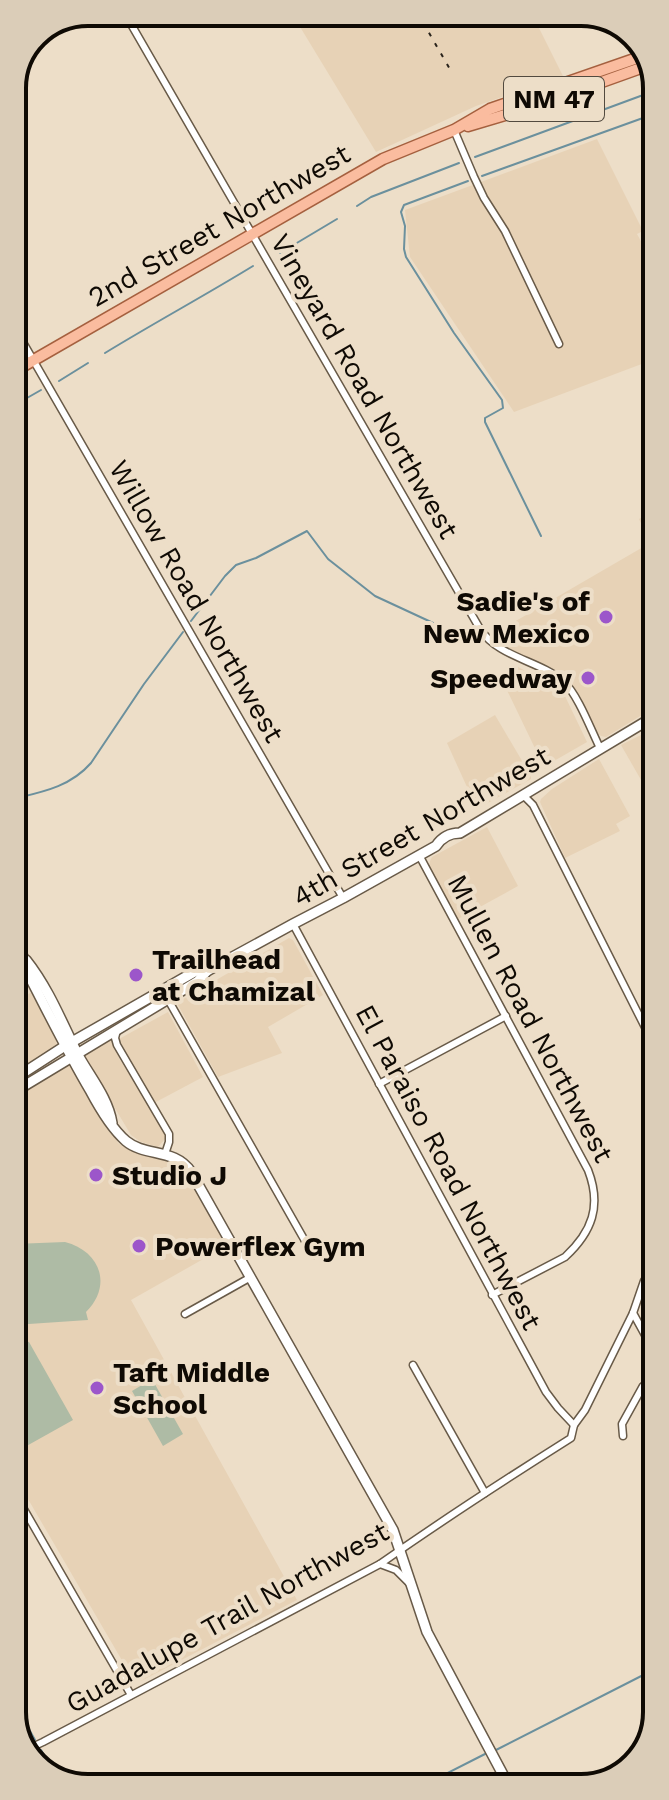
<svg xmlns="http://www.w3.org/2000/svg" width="669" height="1800" font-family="'Work Sans',sans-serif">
<rect width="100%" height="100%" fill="#eddec8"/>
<g fill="#e7d2b6">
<polygon points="291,12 531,12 563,76 476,106 376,152"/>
<polygon points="597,139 643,231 637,234 655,267 655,359 514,412 410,257 405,210"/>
<polygon points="655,510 655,707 606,737 601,736 598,734 570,682 565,677 505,647 490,636 650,543 639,519"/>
<polygon points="518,667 558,688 564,694 587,742 547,765 545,769 503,682"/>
<polygon points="495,715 531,776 531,779 477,809 447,743"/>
<polygon points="655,728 656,806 621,745"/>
<polygon points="599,759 630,816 616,824 620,831 565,858 540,802 541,799 552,789"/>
<polygon points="487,827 518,886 458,919 429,867 430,861 432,857"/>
<polygon points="289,938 293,940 323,995 268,1027 282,1053 218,1077 178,1005 178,1002"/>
<polygon points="32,992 56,1040 57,1046 54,1049 14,1074 14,993 18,1000"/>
<polygon points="168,1012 203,1077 154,1103 119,1039"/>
<polygon points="111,1037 119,1058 164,1132 165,1139 158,1147 141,1142 131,1135 85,1058 87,1052"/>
<polygon points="70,1065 75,1068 103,1116 109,1132 113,1134 118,1143 129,1150 176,1163 187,1171 228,1245 131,1300 297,1600 141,1681 134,1681 14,1475 14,1098 64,1066"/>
</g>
<g fill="#aebba5">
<path d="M65,1242C100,1251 113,1285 86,1312L88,1320L14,1325V1244Z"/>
<polygon points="14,1339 29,1342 73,1420 14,1453"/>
<polygon points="152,1379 183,1434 163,1446 132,1391"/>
</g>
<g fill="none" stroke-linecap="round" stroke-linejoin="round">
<g stroke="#6b909d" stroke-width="2">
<polyline points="475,157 654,91"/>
<polyline points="482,176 654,114"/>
<polyline points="468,181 404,205 401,212 405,226 404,249 406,257 454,333 502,400 503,408 485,418 485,422 541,536"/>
<polyline points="357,206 371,197 459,163"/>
<polyline points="280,253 337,219"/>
<path d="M105,353C154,323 204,296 253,266"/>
<polyline points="59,381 88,363"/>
<polyline points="13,406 41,390"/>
<polyline points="191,621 225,576 236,565 256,558 307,531 328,559 375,596 472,641"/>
<path d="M13,799C42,792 70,787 91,763L144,684L183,632"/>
<polyline points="15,1704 35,1740"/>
<polyline points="41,1750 57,1777"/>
<polyline points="496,1750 657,1668"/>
<polyline points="422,1786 485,1754"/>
</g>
<g stroke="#685a48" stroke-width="9">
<g id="street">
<path d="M124,12L480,629C499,658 539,660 564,682C578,695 591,730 600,748"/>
<polyline points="454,130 474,177 484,198 505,231 559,344"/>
<polyline points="13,325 343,898"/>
<polyline points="523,795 533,805 656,1049"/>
<path d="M419,855L588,1170C602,1206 592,1232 565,1257L492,1295"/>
<polyline points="293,924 546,1392 558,1408 574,1425"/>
<polyline points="166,996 313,1255"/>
<polyline points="117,1030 115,1038 117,1045 169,1134 169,1142 165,1154"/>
<polyline points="379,1084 506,1016"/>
<polyline points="633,1313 656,1355"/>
<polyline points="185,1314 251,1277"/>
<polyline points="413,1365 485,1493"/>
<polyline points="623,1436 622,1424 643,1386 656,1378"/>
<polyline points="14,1492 131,1695"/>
<polyline points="380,1564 396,1570 410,1584"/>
<path d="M15,1731L26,1750L43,1742L380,1564C443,1520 506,1479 571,1438L574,1425L585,1410L633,1313L644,1281L656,1265"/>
<polyline points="597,1778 622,1772"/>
</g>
</g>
<g stroke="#685a48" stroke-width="12">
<g id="secondary">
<path d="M13,938L22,954L26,970C47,1010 67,1051 90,1090C99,1107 111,1128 126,1141C145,1157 175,1148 191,1172L393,1530L427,1632L509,1786"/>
<path d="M26,960C49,989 62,1023 78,1055C90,1077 108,1098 112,1123"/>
<polyline points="14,1079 65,1046 196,971 207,971"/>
<path d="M14,1092L198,981L207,971L293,924L343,898L436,846C442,837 449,833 460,833L655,716"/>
</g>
</g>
<g stroke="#a5603f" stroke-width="13">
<g id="primary">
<polyline points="468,126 532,107 652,64"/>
<polyline points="13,372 383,159 454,130 490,109 646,55"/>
</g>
</g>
<use href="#street" stroke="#fff" stroke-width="6"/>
<use href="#secondary" stroke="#fff" stroke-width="9"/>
<use href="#primary" stroke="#fabc9f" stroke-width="10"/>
<polyline stroke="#29231b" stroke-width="2" stroke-dasharray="4 8" stroke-linecap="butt" points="417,12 451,71"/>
</g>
<g fill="#9c56ca" stroke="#eddec8" stroke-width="3">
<circle cx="606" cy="617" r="8"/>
<circle cx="588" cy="678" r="8"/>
<circle cx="136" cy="975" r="8"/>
<circle cx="96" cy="1175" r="8"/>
<circle cx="139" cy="1246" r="8"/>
<circle cx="97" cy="1388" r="8"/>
</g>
<g text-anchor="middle" stroke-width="8" stroke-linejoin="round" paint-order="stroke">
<rect fill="#eddec8" stroke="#524a3f" stroke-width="2" x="504" y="77" width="100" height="44" rx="6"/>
<g font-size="26" font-weight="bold" fill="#0f0a04">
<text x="554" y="108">NM 47</text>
</g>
<g font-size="28" fill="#0f0a04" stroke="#eddec8">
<text transform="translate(219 225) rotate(-30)" y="10">2nd Street Northwest</text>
<text transform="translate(365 386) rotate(60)" y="10">Vineyard Road Northwest</text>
<text transform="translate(197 601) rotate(60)" y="10">Willow Road Northwest</text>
<text transform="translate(421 826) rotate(-30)" y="10">4th Street Northwest</text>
<text transform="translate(531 1018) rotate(62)" y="10">Mullen Road Northwest</text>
<text transform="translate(449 1167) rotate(62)" y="10">El Paraiso Road Northwest</text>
<text transform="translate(227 1617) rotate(-29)" y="10">Guadalupe Trail Northwest</text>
</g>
<g font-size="28" font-weight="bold" fill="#0f0a04" stroke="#eddec8" text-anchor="start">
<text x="590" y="611" text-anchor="end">Sadie's of<tspan x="590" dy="32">New Mexico</tspan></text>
<text x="572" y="688" text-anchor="end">Speedway</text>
<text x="152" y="969">Trailhead<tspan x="152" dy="32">at Chamizal</tspan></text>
<text x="112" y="1185">Studio J</text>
<text x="155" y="1256">Powerflex Gym</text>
<text x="113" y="1382">Taft Middle<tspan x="113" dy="32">School</tspan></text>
</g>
</g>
<path d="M0 0H669V1800H0ZM88 26H581A62 62 0 0 1 643 88V1712A62 62 0 0 1 581 1774H88A62 62 0 0 1 26 1712V88A62 62 0 0 1 88 26Z" fill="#dbcdb8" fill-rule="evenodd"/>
<path fill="none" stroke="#0f0a04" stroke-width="4" d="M88 26H581A62 62 0 0 1 643 88V1712A62 62 0 0 1 581 1774H88A62 62 0 0 1 26 1712V88A62 62 0 0 1 88 26Z"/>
</svg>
